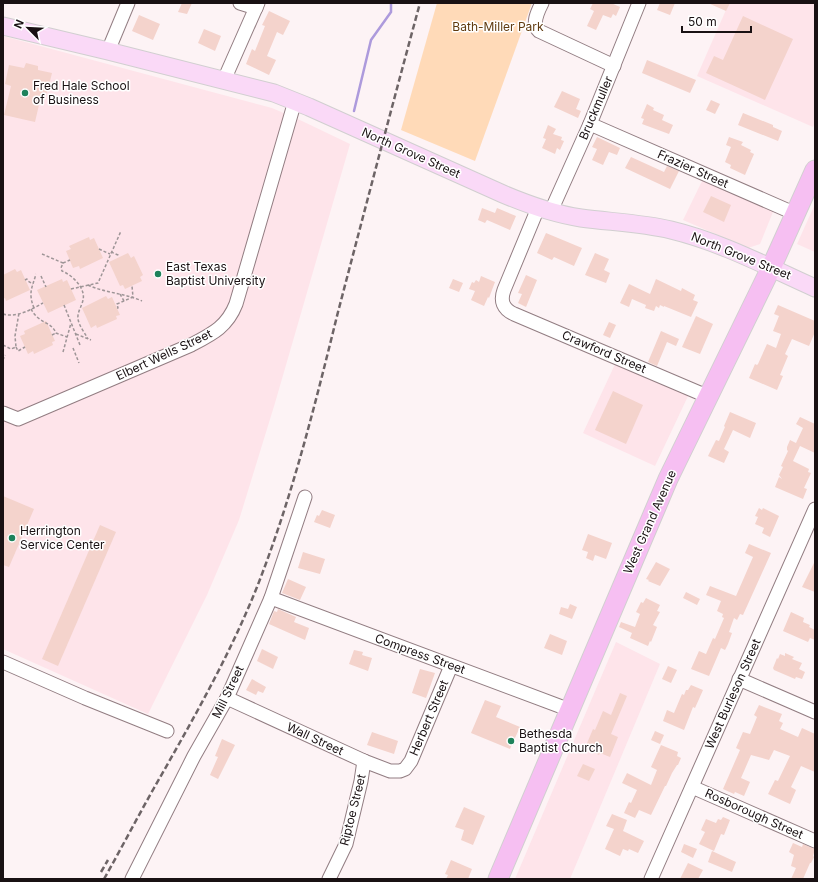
<svg xmlns="http://www.w3.org/2000/svg" width="818" height="882" font-family="Inter,sans-serif">
<rect width="100%" height="100%" fill="#fdf3f5"/>
<g fill="#fee4ea">
<polygon points="729,3 815,3 815,122 813,127 697,76"/>
<polygon points="3,36 272,108 302,121 350,144 275,403 239,520 207,595 148,714 3,649"/>
<polygon points="704,177 775,207 760,244 748,248 683,220"/>
<polygon points="815,204 815,252 797,244"/>
<polygon points="617,360 689,394 655,466 583,433"/>
<polygon points="616,642 660,664 570,879 515,879"/>
</g>
<polygon fill="#ffdab8" points="437,3 532,3 475,161 401,130"/>
<g fill="none" stroke-linecap="round" stroke-linejoin="round">
<polyline stroke="#ad9adc" stroke-width="2.5" points="354,111 371,40 391,12 391,3"/>
</g>
<g fill="#f4d3cc">
<polygon points="182,3 192,3 187,14 178,12"/>
<polygon points="593,3 611,3 620,7 616,16 613,14 611,18 603,15 596,30 587,26 594,11 590,9"/>
<polygon points="660,3 675,3 670,15 657,10"/>
<polygon points="708,3 730,3 726,11"/>
<polygon points="269,11 290,21 283,35 277,32 267,56 276,60 269,75 246,64 252,49 255,51 265,26 262,25"/>
<polygon points="139,15 160,24 153,40 132,31"/>
<polygon points="743,16 793,39 765,100 706,73 714,56 723,60"/>
<polygon points="204,29 221,36 215,51 198,43"/>
<polygon points="647,60 696,80 690,93 642,73"/>
<polygon points="26,63 38,66 38,70 52,73 47,93 42,92 35,122 4,115 11,86 5,84 9,65 24,68"/>
<polygon points="562,91 580,99 576,109 581,111 578,118 554,107"/>
<polygon points="711,100 720,104 715,114 706,110"/>
<polygon points="647,104 654,108 653,110 664,115 662,120 673,125 669,134 642,124 644,119 641,118"/>
<polygon points="743,113 773,125 773,127 782,131 778,141 738,125"/>
<polygon points="548,125 556,129 553,134 562,137 561,140 564,141 560,150 557,148 555,154 542,148 546,139 543,138"/>
<polygon points="597,137 620,148 617,155 609,152 603,165 592,160 597,149 592,147"/>
<polygon points="729,137 743,142 741,145 751,150 750,152 754,154 745,175 730,168 731,165 725,162 731,147 726,145"/>
<polygon points="631,157 664,172 667,166 679,171 670,189 625,168"/>
<polygon points="711,196 731,205 724,222 703,212"/>
<polygon points="482,208 495,213 497,208 516,216 510,230 487,220 485,223 478,220"/>
<polygon points="546,233 582,248 574,266 554,257 552,260 537,253"/>
<polygon points="89,237 90,240 94,238 103,258 80,269 79,266 73,268 66,251 71,249 69,246"/>
<polygon points="128,253 131,258 134,256 143,275 140,277 142,281 125,289 123,285 120,286 109,262"/>
<polygon points="595,253 609,259 604,270 610,273 606,283 585,275"/>
<polygon points="15,269 17,272 21,270 30,290 6,301 5,298 3,299 3,275"/>
<polygon points="526,275 537,280 526,307 518,303 522,294 518,293"/>
<polygon points="481,276 495,282 489,298 488,297 484,306 471,300 475,291 469,289 472,282 474,283 476,280 479,282"/>
<polygon points="62,279 63,282 67,280 76,300 48,313 37,290"/>
<polygon points="453,279 463,283 459,292 449,288"/>
<polygon points="656,279 681,291 682,288 695,295 693,300 698,302 691,317 664,306 664,307 660,305 659,308 656,306 654,311 645,308 646,305 632,299 629,307 620,303 629,284 650,294"/>
<polygon points="106,296 108,299 112,297 120,315 116,316 117,319 97,328 96,325 91,328 82,308"/>
<polygon points="778,305 815,321 815,332 809,346 792,339 785,354 788,356 780,375 783,376 777,390 749,378 755,364 757,365 758,364 767,344 776,348 781,334 773,331 779,316 774,314"/>
<polygon points="696,316 713,324 700,354 682,347"/>
<polygon points="46,321 55,341 52,342 53,345 34,354 33,351 28,354 20,336 25,334 24,331"/>
<polygon points="609,322 616,325 610,338 603,335"/>
<polygon points="661,331 679,339 676,346 667,342 657,366 648,362"/>
<polygon points="613,391 643,405 626,444 595,430"/>
<polygon points="730,412 756,423 750,438 733,430 724,449 729,452 724,463 708,456 716,440 719,441 725,427 724,426"/>
<polygon points="800,417 815,424 815,453 800,446 793,461 809,469 808,472 811,473 804,488 807,489 803,499 775,487 779,477 782,479 779,475 783,467 781,466 788,451 787,450 787,447 790,440 796,443 803,428 796,424"/>
<polygon points="3,496 34,509 9,567 3,565"/>
<polygon points="759,508 762,510 763,508 779,516 770,537 762,533 764,528 755,524 758,517 755,516"/>
<polygon points="322,510 335,515 330,528 314,522 317,515 319,516"/>
<polygon points="100,525 116,532 58,666 42,659"/>
<polygon points="588,534 612,543 606,559 595,555 593,561 586,558 588,552 582,550"/>
<polygon points="749,544 771,553 743,615 740,614 737,620 734,618 729,632 732,633 728,644 725,650 721,648 709,676 691,669 699,651 706,654 713,638 715,639 724,618 722,617 723,614 717,611 721,601 706,595 710,586 736,596 753,557 745,553"/>
<polygon points="303,552 325,559 320,574 298,568"/>
<polygon points="815,561 815,592 802,587"/>
<polygon points="656,562 670,569 660,586 648,581 649,580 646,579"/>
<polygon points="288,579 306,587 300,600 282,593"/>
<polygon points="686,592 700,599 697,605 683,598"/>
<polygon points="646,598 660,605 657,611 660,612 653,625 657,627 651,642 650,641 648,646 630,638 632,633 619,627 621,622 635,627 640,614 636,612 641,602 643,603"/>
<polygon points="570,604 577,607 572,619 559,614 561,607 568,609"/>
<polygon points="278,609 296,617 294,622 309,628 305,640 269,624 274,611 277,612"/>
<polygon points="791,612 804,618 803,622 810,625 809,627 815,630 815,640 810,638 808,642 783,631"/>
<polygon points="550,634 567,641 562,655 544,648"/>
<polygon points="262,649 278,657 273,669 257,661"/>
<polygon points="354,650 363,652 362,655 372,658 368,671 349,664"/>
<polygon points="785,653 794,657 792,659 802,663 799,669 805,672 802,679 796,677 795,679 774,670 773,668 777,658 778,659 780,654 785,656"/>
<polygon points="668,666 677,670 671,683 662,679"/>
<polygon points="420,669 435,673 426,698 412,693"/>
<polygon points="252,679 266,687 263,693 258,691 256,695 246,690"/>
<polygon points="691,685 703,690 695,708 693,707 684,730 663,721 667,710 674,713 682,694 684,695 686,690 688,690"/>
<polygon points="620,693 627,696 611,734 618,737 610,757 600,753 599,755 585,748 593,729 595,730 603,711 611,715"/>
<polygon points="485,700 501,706 496,717 520,727 510,749 471,733"/>
<polygon points="759,705 782,714 779,721 783,723 780,729 798,737 802,728 815,734 815,772 801,766 791,787 796,790 790,804 768,794 775,780 778,781 790,756 774,750 769,760 751,755 741,778 750,782 744,796 735,792 734,794 723,789 740,750 736,748 743,732 750,734 757,717 754,715"/>
<polygon points="655,731 664,735 660,744 651,740"/>
<polygon points="372,732 398,741 394,754 367,745"/>
<polygon points="222,739 235,745 218,779 210,775 218,757 215,756"/>
<polygon points="661,745 678,752 677,756 681,758 678,765 677,765 672,773 666,786 665,786 651,815 639,810 635,818 624,813 629,802 631,803 637,790 622,783 627,773 651,785 657,770 651,767"/>
<polygon points="583,764 595,769 589,781 577,776"/>
<polygon points="464,807 485,816 473,845 461,840 464,830 455,827"/>
<polygon points="612,814 627,820 623,831 644,841 638,853 629,849 628,851 623,849 620,856 605,849 614,829 606,826"/>
<polygon points="723,817 730,820 724,835 721,834 714,851 699,844 705,832 701,830 706,819 716,823 718,819 721,820"/>
<polygon points="793,843 802,847 803,844 815,849 813,856 814,857 811,863 810,863 803,879 791,879 796,868 791,866 794,855 789,852"/>
<polygon points="684,844 697,849 693,858 681,852"/>
<polygon points="712,851 736,862 732,872 708,862"/>
<polygon points="451,860 472,869 468,879 446,879 448,875 445,874"/>
<polygon points="688,863 703,870 698,879 680,879"/>
</g>
<g fill="none" stroke-linecap="round" stroke-linejoin="round">
<g stroke="#927d82" stroke-width="15">
<g id="minor">
<polyline points="240,3 256,8"/>
<path d="M542,3C538,11 531,24 539,31L614,66"/>
<polyline points="108,51 128,3"/>
<polyline points="224,80 258,3"/>
<polyline points="590,124 796,214"/>
<path d="M538,208L504,290C500,301 503,309 514,314L709,397"/>
<polyline points="551,211 590,124 639,3"/>
<path d="M3,413L18,419L191,345C212,334 227,327 236,304L295,101"/>
<polyline points="271,598 570,710"/>
<polyline points="3,662 85,698 167,731"/>
<polyline points="739,679 815,712"/>
<polyline points="227,698 364,761 390,771 400,771 405,769 411,761 451,666"/>
<polyline points="692,787 815,841"/>
<polyline points="132,879 194,756 227,698 271,598 305,497"/>
<polyline points="329,879 346,844 361,781 364,761"/>
<polyline points="651,879 815,509"/>
</g>
</g>
<g stroke="#d1cfd0" stroke-width="19">
<path id="major" d="M3,26L108,51L274,93L309,107L503,194C529,205 554,214 581,218C611,222 642,223 671,230C721,242 768,267 815,288"/>
</g>
<g stroke="#d1cfd0" stroke-width="21">
<polyline id="highway" points="498,879 668,479 771,268 815,170"/>
</g>
<g stroke="#9e9597" stroke-width="1.5" stroke-dasharray="3 2" stroke-linecap="butt">
<polyline points="99,249 110,254"/>
<polyline points="111,252 118,255 119,257"/>
<path d="M42,254L63,263L61,268L62,271C72,275 86,288 83,300C82,306 77,312 78,319C79,326 85,333 88,339"/>
<polyline points="63,263 70,260"/>
<polyline points="41,276 46,287"/>
<polyline points="25,280 27,279 28,281 33,284"/>
<path d="M88,285C105,293 124,293 142,301"/>
<polyline points="71,289 98,283 121,231"/>
<polyline points="120,294 124,301"/>
<polyline points="64,305 80,345"/>
<path d="M34,308C28,293 32,288 36,274"/>
<polyline points="117,308 118,308 117,304 133,297 132,286"/>
<path d="M31,309C39,324 51,321 56,333L67,337"/>
<path d="M3,314C17,318 32,309 43,303"/>
<polyline points="76,334 91,340"/>
<polyline points="52,335 56,333"/>
<polyline points="3,345 11,349 16,347 15,336 19,313"/>
<polyline points="16,347 18,351 25,347"/>
<polyline points="73,348 79,363"/>
<polyline points="63,352 71,323"/>
<polyline points="3,360 5,355"/>
</g>
<use href="#minor" stroke="#fff" stroke-width="13"/>
<use href="#major" stroke="#fad9f7" stroke-width="17"/>
<use href="#highway" stroke="#f6bff2" stroke-width="19"/>
<g stroke="#6d6466" stroke-width="2.5" stroke-dasharray="6 3" stroke-linecap="butt">
<polyline points="101,872 108,860"/>
<path d="M104,879C121,849 137,818 154,788C191,723 229,657 257,587C292,498 315,405 338,312C365,209 392,106 420,3"/>
</g>
</g>
<g fill="#1e825b" stroke="#fff" stroke-width="1.5">
<circle cx="25" cy="93" r="4"/>
<circle cx="158" cy="274" r="4"/>
<circle cx="12" cy="538" r="4"/>
<circle cx="511" cy="741" r="4"/>
</g>
<g text-anchor="middle" stroke-width="3" stroke-linejoin="round" paint-order="stroke">
<g font-size="12" fill="#5f3a0f" stroke="#fff">
<text x="498" y="31">Bath-Miller Park</text>
</g>
<g font-size="12" fill="#191113" stroke="#fff" text-anchor="start">
<text x="33" y="90">Fred Hale School<tspan x="33" dy="14">of Business</tspan></text>
<text x="166" y="271">East Texas<tspan x="166" dy="14">Baptist University</tspan></text>
<text x="20" y="535">Herrington<tspan x="20" dy="14">Service Center</tspan></text>
<text x="519" y="738">Bethesda<tspan x="519" dy="14">Baptist Church</tspan></text>
</g>
<g font-size="12" fill="#191113" stroke="#fff">
<text transform="translate(596 108) rotate(-67)" y="4">Bruckmuller</text>
<text transform="translate(411 153) rotate(24)" y="4">North Grove Street</text>
<text transform="translate(693 169) rotate(24)" y="4">Frazier Street</text>
<text transform="translate(741 256) rotate(22)" y="4">North Grove Street</text>
<text transform="translate(604 352) rotate(23)" y="4">Crawford Street</text>
<text transform="translate(164 355) rotate(-25)" y="4">Elbert Wells Street</text>
<text transform="translate(650 522) rotate(-66)" y="4">West Grand Avenue</text>
<text transform="translate(420 654) rotate(20)" y="4">Compress Street</text>
<text transform="translate(228 692) rotate(-64)" y="4">Mill Street</text>
<text transform="translate(733 694) rotate(-66)" y="4">West Burleson Street</text>
<text transform="translate(429 718) rotate(-67)" y="4">Herbert Street</text>
<text transform="translate(315 739) rotate(25)" y="4">Wall Street</text>
<text transform="translate(353 810) rotate(-76)" y="4">Riptoe Street</text>
<text transform="translate(754 814) rotate(24)" y="4">Rosborough Street</text>
</g>
</g>
<rect width="818" height="882" fill="none" stroke="#191113" stroke-width="8"/>
<g transform="translate(28 28) rotate(294)" stroke="#ffffff" stroke-width="3" paint-order="stroke">
<path d="M0-3L7 15L0 10L-7 15Z" fill="#191113"/>
<text y="-6" font-size="11" font-weight="bold" text-anchor="middle" fill="#191113">N</text>
</g>
<path d="M682 26v6h69v-6" fill="none" stroke="#191113" stroke-width="2"/>
<text x="688" y="26" font-size="12" fill="#191113" stroke="#ffffff" stroke-width="3" paint-order="stroke">50 m</text>
</svg>
